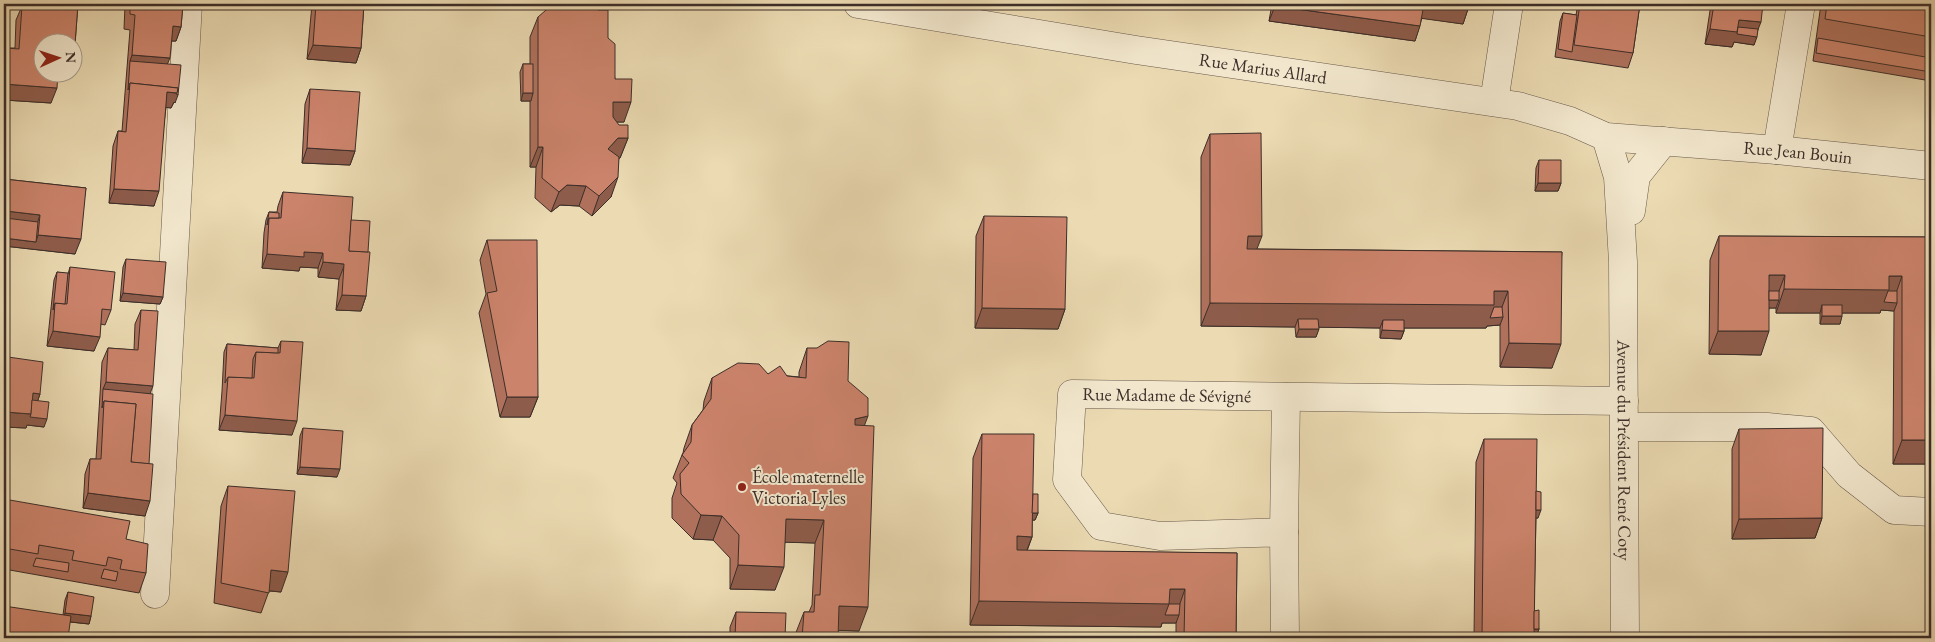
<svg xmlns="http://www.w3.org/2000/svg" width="1935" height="642" font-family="'EB Garamond',serif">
<rect width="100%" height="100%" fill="#ebdab2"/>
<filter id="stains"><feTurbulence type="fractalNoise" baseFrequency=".004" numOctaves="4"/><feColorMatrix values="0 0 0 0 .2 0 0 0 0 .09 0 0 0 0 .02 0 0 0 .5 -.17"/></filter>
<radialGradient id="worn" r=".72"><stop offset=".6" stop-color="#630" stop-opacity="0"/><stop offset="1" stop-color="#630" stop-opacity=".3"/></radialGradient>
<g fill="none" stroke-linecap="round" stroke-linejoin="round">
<g stroke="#68594b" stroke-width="29">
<g id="minor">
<path id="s1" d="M858,4L1136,50L1518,106L1570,121L1606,137L1777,150L1931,166"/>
<polyline points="1494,102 1509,4"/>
<path id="s2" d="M1606,137L1618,177L1623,262L1625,638"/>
<polyline points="1777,150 1801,4"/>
<polyline points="1631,211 1636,176 1664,141"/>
<polyline points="1625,427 1767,427 1811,431 1849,475 1894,510 1931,512"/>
<polyline points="1284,532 1286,397"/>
<polyline points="155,594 188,4"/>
<path id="s3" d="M1285,638L1284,532L1160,536L1101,526L1067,480L1072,394L1624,401"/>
</g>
</g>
<use href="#minor" stroke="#f2e7cd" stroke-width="28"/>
</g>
<g fill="#af715c" stroke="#3c2e29">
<polygon points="25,4 78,4 75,44 72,51 72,42 42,42 51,103 4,100 4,55 6,48 15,48 16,20 22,6 24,6"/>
<polygon points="126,4 183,4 181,27 176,41 171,41 167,64 175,103 174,102 171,108 166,107 154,206 109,203 113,146 118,131 122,131 130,30 124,29 125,6"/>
<polygon points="312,4 364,4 361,48 356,63 307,59"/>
<polygon points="1272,4 1469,4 1468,9 1463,24 1422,18 1415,41 1269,21"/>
<polygon points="1578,4 1640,4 1633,53 1628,68 1555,57 1560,21 1563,13 1576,15"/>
<polygon points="1711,4 1763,4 1758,29 1754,45 1734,42 1732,47 1705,44"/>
<polygon points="1821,4 1931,4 1931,81 1813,61"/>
<polygon points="565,9 608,38 615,79 624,122 616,122 628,138 620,158 619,158 611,197 592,216 579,206 560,205 551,212 535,198 536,167 530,167 530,101 521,101 520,72 523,64 530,64 530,37 538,17"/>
<polygon points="310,89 355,151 350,165 302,163 305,104"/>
<polygon points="1210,134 1257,249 1562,252 1552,368 1500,367 1500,325 1487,326 1486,328 1404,328 1404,331 1401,339 1380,338 1380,328 1319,327 1316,337 1296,337 1295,327 1201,326 1201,157"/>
<polygon points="1539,160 1561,183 1558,191 1535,191 1536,168"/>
<polygon points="4,179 86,188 75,254 4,246"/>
<polygon points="283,192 351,220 366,296 361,311 336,310 339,279 318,277 318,268 300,267 299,271 262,268 264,233 266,220 269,212 277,212 278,206"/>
<polygon points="984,216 1065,309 1058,329 975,328 976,236"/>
<polygon points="1719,236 1931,237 1931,464 1893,464 1894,311 1881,310 1880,313 1842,313 1840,324 1820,324 1820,313 1776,313 1776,308 1769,308 1761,355 1709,354 1710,260"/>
<polygon points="487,240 538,397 530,417 500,417 479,313 486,294 480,260"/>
<polygon points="126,259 163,297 160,304 120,301 123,267"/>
<polygon points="70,267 111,310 105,325 101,324 94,351 47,346 54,280 57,272 68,274"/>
<polygon points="141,310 150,393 145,516 83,508 85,474 90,459 96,459 102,362 108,348 134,350 135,324"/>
<polygon points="281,341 292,435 219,430 222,391 224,352 227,344 278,348"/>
<polygon points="807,348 848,381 864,425 859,631 838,630 838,638 795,638 795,635 804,612 809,612 812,605 815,543 785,542 775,590 730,589 730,558 713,540 693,539 672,518 672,498 677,483 673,478 682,455 683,453 684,448 692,425 703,410 704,401 712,378 768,374 799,377 799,372"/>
<polygon points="8,357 40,394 38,400 44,427 27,425 26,428 4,427 4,369"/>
<polygon points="303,428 337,477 297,474 300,436"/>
<polygon points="1739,429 1822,518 1815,538 1732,539 1732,449"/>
<polygon points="982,434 1033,494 1038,513 1035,520 1032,520 1032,537 1027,551 1237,553 1236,638 1176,638 1176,621 1176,623 1162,623 1161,627 970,625 973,458"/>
<polygon points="1484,439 1536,491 1538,518 1536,518 1534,611 1539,629 1536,637 1534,637 1534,638 1474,638 1476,462"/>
<polygon points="228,486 281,592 269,591 261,613 214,603 221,506"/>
<polygon points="4,499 126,539 146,573 139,593 4,569"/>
<polygon points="68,592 91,616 89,624 70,622 63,615 65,600"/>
<polygon points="736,612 785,638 730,638 730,627"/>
</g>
<g fill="#8e5c4b" stroke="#3c2e29">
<polygon points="1424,4 1428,4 1468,9 1463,24 1419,18"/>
<polygon points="1275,6 1420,26 1415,41 1269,21"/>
<polygon points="1739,20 1761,22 1755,37 1757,37 1754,45 1734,42 1732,47 1705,44 1710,29"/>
<polygon points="173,26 181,27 176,41 167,41"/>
<polygon points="313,45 361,48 356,63 307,59"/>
<polygon points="132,55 170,58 164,72 130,61"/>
<polygon points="4,84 57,88 51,103 4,100"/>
<polygon points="167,92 177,93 178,95 175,103 174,102 171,108 162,107"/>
<polygon points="523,93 533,93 531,101 521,101"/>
<polygon points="613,102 631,102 624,122 606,122"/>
<polygon points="618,138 628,138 620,158 610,158 608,149"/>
<polygon points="538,147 543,147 536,167 530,167"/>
<polygon points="307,148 355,151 350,165 302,163"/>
<polygon points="618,177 611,197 592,216 599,196"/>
<polygon points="1538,183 1561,183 1558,191 1535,191"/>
<polygon points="567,185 586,186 579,206 560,205 551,212 559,192"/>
<polygon points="114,189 159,191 154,206 109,203"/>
<polygon points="6,211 40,215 35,230 4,226"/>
<polygon points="38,235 81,239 75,254 4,246 4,238 36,242"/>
<polygon points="1248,236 1262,236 1253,259 1242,259"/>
<polygon points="304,252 323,253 318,268 300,267 299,271 262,268 267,254"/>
<polygon points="323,262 344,264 364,267 344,266 339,279 318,277"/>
<polygon points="1769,275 1785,275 1776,299 1764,299"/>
<polygon points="1889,276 1902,276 1894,299 1897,303 1894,311 1881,310 1880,313 1822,313 1822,305 1820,313 1776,313 1784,289"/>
<polygon points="1494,291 1508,291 1499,315 1503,317 1500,325 1487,326 1486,328 1383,328 1383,320 1380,328 1299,327 1298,319 1295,327 1201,326 1210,303"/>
<polygon points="123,293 163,297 160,304 120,301"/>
<polygon points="342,295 366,296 361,311 336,310"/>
<polygon points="1764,300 1779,300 1776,308 1761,308"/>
<polygon points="982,308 1065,309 1058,329 975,328"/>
<polygon points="1822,316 1842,316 1840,324 1820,324"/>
<polygon points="1299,329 1319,329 1316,337 1296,337"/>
<polygon points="1382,330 1404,331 1401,339 1380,338"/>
<polygon points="53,331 100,337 94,351 47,346"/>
<polygon points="1718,331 1769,331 1761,355 1709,354"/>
<polygon points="1509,343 1561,344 1552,368 1500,367"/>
<polygon points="106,382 153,386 147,401 103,389"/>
<polygon points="33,393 40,394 35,408 29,408"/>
<polygon points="507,397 538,397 530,417 500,417"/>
<polygon points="5,412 31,414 47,419 44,427 27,425 26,428 4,427"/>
<polygon points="225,415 297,421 292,435 219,430"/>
<polygon points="868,416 859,440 847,443 855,419"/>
<polygon points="1902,440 1931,440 1931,464 1893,464"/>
<polygon points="300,467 340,469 337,477 297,474"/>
<polygon points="88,493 150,501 145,516 83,508"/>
<polygon points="1530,510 1541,510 1538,518 1528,518"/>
<polygon points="1027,513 1038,513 1035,520 1024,521"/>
<polygon points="701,515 722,516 713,540 693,539"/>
<polygon points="1822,518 1815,538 1732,539 1739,519"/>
<polygon points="786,519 824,520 815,543 777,542"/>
<polygon points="1017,536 1032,537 1023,560 1011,560"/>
<polygon points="738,565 784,567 775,590 730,589"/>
<polygon points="271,570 288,572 281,592 263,590"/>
<polygon points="1170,589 1185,589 1177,612 1179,615 1176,623 1162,623 1161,627 970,625 979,601"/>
<polygon points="839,606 868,607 859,631 830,630"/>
<polygon points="65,613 91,616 89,624 62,621"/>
<polygon points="1539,629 1536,637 1526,637 1529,630"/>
</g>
<g fill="#cb836b" stroke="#3c2e29">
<polygon points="29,4 78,4 75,44 72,44 72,42 42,42 42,72 58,72 57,88 4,84 6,48 19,49 22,6 29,6"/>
<polygon points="130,4 183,4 181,27 173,26 170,58 132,55 135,15 130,14"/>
<polygon points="316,4 364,4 361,48 313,45"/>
<polygon points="553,4 559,4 565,9 579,9 584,4 591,4 598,10 608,10 608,38 615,44 615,79 632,79 631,102 613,102 613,117 619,125 628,125 628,138 618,138 608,149 619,157 618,177 599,196 586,186 567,185 559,192 542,178 543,147 538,147 538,17"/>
<polygon points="1275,4 1424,4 1420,26 1275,6"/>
<polygon points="1428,4 1469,4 1468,9"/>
<polygon points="1580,4 1640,4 1633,53 1574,45"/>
<polygon points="1714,4 1763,4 1761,22 1739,20 1737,32 1710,29"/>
<polygon points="1827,4 1931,4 1931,37 1825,19"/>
<polygon points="1563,13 1577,15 1572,52 1558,49"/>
<polygon points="1738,27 1758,29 1757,37 1737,34"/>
<polygon points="1818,38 1931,58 1931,72 1816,53"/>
<polygon points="130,61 181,65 178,95 176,94 178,88 130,83 128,90"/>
<rect x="523" y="64" width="10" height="29"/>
<polygon points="130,83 178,88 177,93 167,92 159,191 114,189 118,131 126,132"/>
<polygon points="310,89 360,92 355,151 307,148"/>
<polygon points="1261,133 1262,236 1248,236 1247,249 1562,252 1561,344 1509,343 1508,291 1494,291 1494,305 1210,303 1210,134"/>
<polygon points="1539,160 1561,160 1561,183 1538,183"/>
<polygon points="4,179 86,188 81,239 38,235 40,215 6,211 4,229"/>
<polygon points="283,192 353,197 349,251 370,252 366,296 342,295 344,264 323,262 323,253 304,252 304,257 267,254 269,218 281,218"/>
<polygon points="269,212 279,213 279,218 269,218 267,225"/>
<polygon points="984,216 1067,217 1065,309 982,308"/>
<polygon points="5,218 38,222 36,242 4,238 4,229"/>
<polygon points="351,220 370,221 368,252 349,251"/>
<polygon points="1719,236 1931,237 1931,440 1902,440 1902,276 1889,276 1889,290 1784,289 1785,275 1769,275 1769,331 1718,331"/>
<polygon points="487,240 537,240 538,397 507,397 487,293 497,291"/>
<polygon points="126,259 166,262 163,297 123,293"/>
<polygon points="70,267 115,272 111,310 102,309 100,337 53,331 55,303 67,304"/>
<polygon points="57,272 68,273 65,304 55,303 53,310"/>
<rect x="1769" y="291" width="10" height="9"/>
<polygon points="1888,291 1897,291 1897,303 1884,302"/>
<rect x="1822" y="305" width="20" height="11"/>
<polygon points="1494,307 1502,307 1503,317 1490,318"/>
<polygon points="141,310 158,311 153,386 106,382 108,348 138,350"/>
<polygon points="1298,319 1318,319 1319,329 1299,329"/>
<polygon points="1383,320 1404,320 1404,331 1382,330"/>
<polygon points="281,341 303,342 297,421 225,415 228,377 254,378 256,352 280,353"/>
<polygon points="828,341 849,342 848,381 868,398 868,416 855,419 855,425 874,426 868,607 839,606 838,638 802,638 804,612 814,612 815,595 820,595 824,520 786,519 784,567 738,565 739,535 722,516 701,515 681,494 680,474 689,463 682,455 691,442 692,425 711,399 712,378 738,363 759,364 768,374 780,366 787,376 806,378 807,348 817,348"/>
<polygon points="227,344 278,348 278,353 256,352 253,359 252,378 228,377 225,383"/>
<polygon points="8,357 43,362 40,394 33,393 31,414 5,412 4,425 4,380 7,380"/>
<polygon points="103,389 153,394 149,464 131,462 136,404 104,401 102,408"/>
<polygon points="32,400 49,402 47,419 30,417 31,414"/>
<polygon points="104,401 136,404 131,462 153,464 150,501 88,493 90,459 101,459"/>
<polygon points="303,428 343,431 340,469 300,467"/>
<polygon points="1823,428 1822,518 1739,519 1739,429"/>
<polygon points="982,434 1034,434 1032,537 1017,536 1017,550 1237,553 1236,638 1184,638 1185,589 1170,589 1169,604 979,601"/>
<polygon points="1484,439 1537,439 1534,638 1482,638"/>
<polygon points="228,486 295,491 288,572 271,570 269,593 221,583"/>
<polygon points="1536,491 1541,492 1541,510 1536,510"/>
<polygon points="1033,494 1038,494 1038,513 1032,513"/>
<polygon points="4,499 130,521 126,539 148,544 146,573 120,569 122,560 108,557 106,566 72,560 74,551 39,545 38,554 4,548 6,539 4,539"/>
<polygon points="36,558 69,563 68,572 33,566"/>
<polygon points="104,569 118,572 116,581 101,578"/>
<polygon points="68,592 94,597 91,616 65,613"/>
<polygon points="1169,604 1180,604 1179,615 1165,615"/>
<polygon points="4,606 71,616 68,638 4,638"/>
<polygon points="1539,610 1539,629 1534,629 1534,611"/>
<polygon points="736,612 786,613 785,638 735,638"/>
</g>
<circle fill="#8f2418" stroke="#f2e7cd" stroke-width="2" cx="742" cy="487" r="5"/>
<g text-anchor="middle" stroke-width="4" stroke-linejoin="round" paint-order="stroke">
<g font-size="18" fill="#3c2e29" stroke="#f2e7cd">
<text dy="6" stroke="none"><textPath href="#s1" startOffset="410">Rue Marius Allard</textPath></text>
<text dy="6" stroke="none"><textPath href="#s1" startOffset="954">Rue Jean Bouin</textPath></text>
<text dy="6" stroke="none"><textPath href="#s3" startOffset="528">Rue Madame de Sévigné</textPath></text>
<text dy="6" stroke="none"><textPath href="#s2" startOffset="315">Avenue du Président René Coty</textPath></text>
</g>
<g font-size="18" fill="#3c2e29" stroke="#f2e7cd" text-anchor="start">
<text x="752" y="483">École maternelle<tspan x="752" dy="21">Victoria Lyles</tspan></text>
</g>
</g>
<rect width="1935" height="642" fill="none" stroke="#ebdab2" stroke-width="20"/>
<rect x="5" y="5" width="1925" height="632" fill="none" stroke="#3c2e29" stroke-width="2.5"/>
<rect x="10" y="10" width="1915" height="622" fill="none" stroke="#3c2e29"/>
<g transform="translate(58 58) rotate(87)"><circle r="24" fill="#f2e7cd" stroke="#a99d8b"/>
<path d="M0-4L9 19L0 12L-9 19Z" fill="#8f2418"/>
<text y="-8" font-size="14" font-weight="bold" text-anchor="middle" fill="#3c2e29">N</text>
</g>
<rect width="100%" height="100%" filter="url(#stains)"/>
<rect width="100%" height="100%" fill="url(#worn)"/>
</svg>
